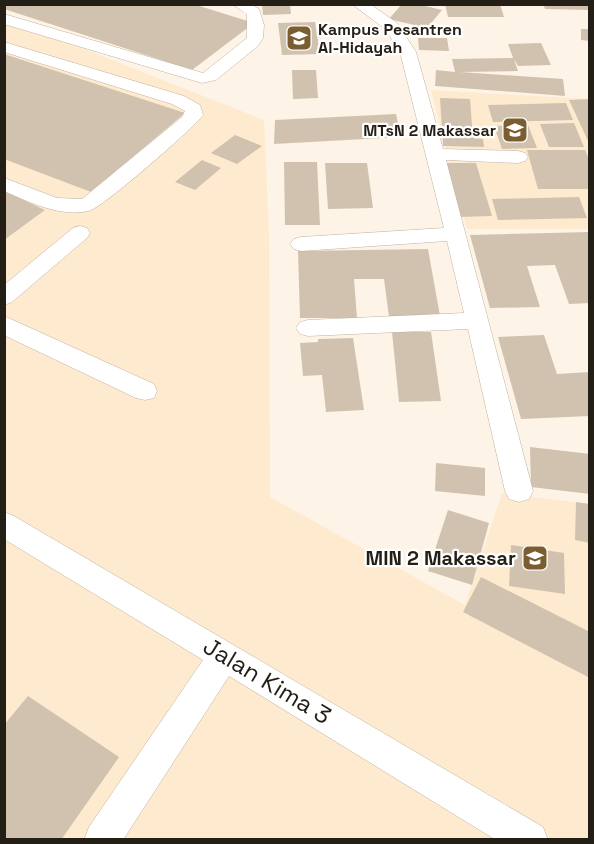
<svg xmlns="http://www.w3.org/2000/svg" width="594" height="844" font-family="'Space Grotesk',sans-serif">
<rect width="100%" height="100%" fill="#fdf4e7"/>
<g fill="#feeacf">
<polygon points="5,21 62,40 264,120 269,234 270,497 465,605 502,493 590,504 589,839 5,840"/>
<polygon points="431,90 589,99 589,229 467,229"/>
</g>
<g fill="#d0c2ae">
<polygon points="4,4 193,4 254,23 192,70 4,9"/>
<polygon points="262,4 290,4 291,14 263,15"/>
<polygon points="402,4 417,4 442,10 427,28 389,19"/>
<polygon points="445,4 500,4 504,17 448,17"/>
<polygon points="543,4 590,4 590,10 545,9"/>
<polygon points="315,22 320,54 282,55 278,23"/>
<polygon points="581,29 590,29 590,41 581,40"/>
<polygon points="418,38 447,38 449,51 419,50"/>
<polygon points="541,43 551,65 518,66 514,59 518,71 460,72 563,79 565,96 435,86 436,70 455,72 452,59 513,58 508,44"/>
<polygon points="4,54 185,113 91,192 4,159"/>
<polygon points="292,70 316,70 318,98 293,99"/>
<polygon points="440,98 470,99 473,138 483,139 484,147 443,146"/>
<polygon points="590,99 590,145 569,100"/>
<polygon points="566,103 573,120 493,122 488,105"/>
<polygon points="396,114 401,137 274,144 275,120"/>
<polygon points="574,123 584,147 549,147 540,124"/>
<polygon points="528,125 537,148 502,149 494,126"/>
<polygon points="235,135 262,146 237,164 211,153"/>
<polygon points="527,150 585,150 590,162 590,189 538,189"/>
<polygon points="202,160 221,168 195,190 175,182"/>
<polygon points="284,162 317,162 320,225 285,225"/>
<polygon points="325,163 367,163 373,208 328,209"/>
<polygon points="446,163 476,163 492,216 459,217"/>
<polygon points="4,191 45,210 4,240"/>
<polygon points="579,197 587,218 498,220 492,199"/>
<polygon points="590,232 590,303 569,304 555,265 527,266 540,307 490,308 470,235"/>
<polygon points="428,249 440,316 389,317 384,279 354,279 357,318 300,318 298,251"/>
<polygon points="392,332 431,332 441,401 399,402"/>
<polygon points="544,335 557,374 590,372 590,416 521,419 498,337"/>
<polygon points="353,338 364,410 326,412 322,375 303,376 300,343 318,342 318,339"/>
<polygon points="530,447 590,454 590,494 531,487"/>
<polygon points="436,463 485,468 485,496 435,491"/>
<polygon points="576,502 590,504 590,543 575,540"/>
<polygon points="448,510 489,523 472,585 428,571"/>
<polygon points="511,545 564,553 565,594 509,586"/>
<polygon points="481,577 590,632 590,678 463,612"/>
<polygon points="28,696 119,757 61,840 4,840 4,725"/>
</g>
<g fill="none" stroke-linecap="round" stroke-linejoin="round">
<g stroke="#c0b29f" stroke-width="1">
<g id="minor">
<polygon points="232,4 251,4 259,9 264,25 263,38 258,46 216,80 202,83 4,24 4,14 203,73 247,38 247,14"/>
<polygon points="352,4 370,4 397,23 416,52 443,149 518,151 525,153 528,157 525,161 518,163 446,160 533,491 529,499 519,502 509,499 505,491 468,329 308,336 300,334 296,328 300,322 308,320 464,313 447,241 301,251 294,249 290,244 294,239 301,237 444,228 400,52 385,29"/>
<path d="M4,42L184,96L200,105L203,115C194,128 102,208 89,211C60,217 31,203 4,191V178L57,198L82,199L182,117L185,111L172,104L4,52Z"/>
<polygon points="80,226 87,228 90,233 87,238 12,302 4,305 4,285 73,228"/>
<polygon points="4,316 154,384 157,391 154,398 145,400 136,398 14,340 4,335"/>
<polygon points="4,512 14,516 543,827 548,840 496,840 229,676 123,840 84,840 89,827 203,660 4,539"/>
</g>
</g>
<use href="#minor" fill="#fff" fill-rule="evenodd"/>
</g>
<defs>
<g id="school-square" transform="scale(1.35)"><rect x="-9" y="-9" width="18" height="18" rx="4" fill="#7a5d30" stroke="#fff"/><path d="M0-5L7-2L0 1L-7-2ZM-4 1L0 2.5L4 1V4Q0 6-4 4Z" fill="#fff"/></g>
</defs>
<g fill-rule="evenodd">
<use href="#school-square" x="299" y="38"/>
<use href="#school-square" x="515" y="130"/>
<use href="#school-square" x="535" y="558"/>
</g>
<g text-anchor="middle" stroke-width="4.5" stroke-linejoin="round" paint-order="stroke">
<g font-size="16" font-weight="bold" fill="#231e16" stroke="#fff" text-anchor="start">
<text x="318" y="35">Kampus Pesantren<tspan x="318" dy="18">Al-Hidayah</tspan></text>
<text x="496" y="136" text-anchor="end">MTsN 2 Makassar</text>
</g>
<g font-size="20" font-weight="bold" fill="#231e16" stroke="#fff" text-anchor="end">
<text x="516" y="565">MIN 2 Makassar</text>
</g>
<g font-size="24" fill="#231e16" stroke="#fff">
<text transform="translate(267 681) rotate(31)" y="8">Jalan Kima 3</text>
</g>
</g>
<rect width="594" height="844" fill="none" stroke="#231e16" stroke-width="12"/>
</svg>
